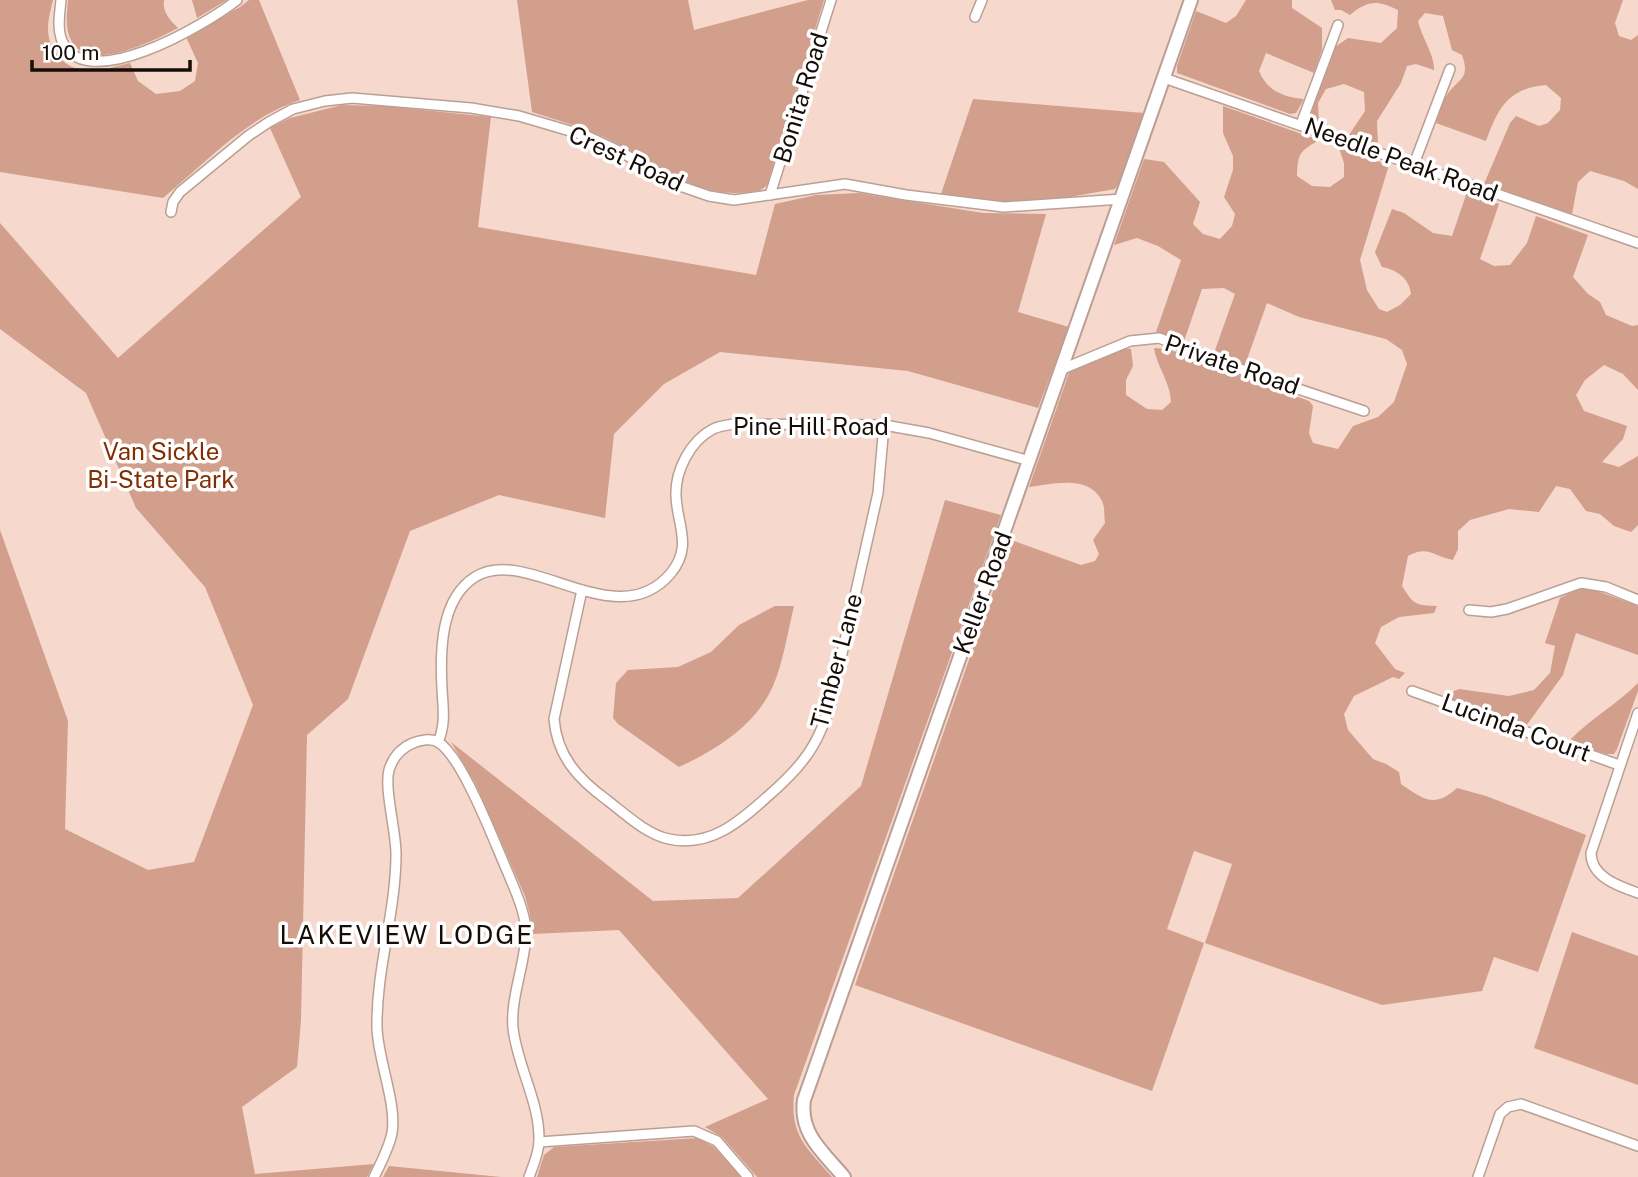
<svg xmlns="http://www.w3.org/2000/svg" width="1638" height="1177" font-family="'Public Sans',sans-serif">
<rect width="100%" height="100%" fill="#f6d8cd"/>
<g fill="#d19f8c">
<path d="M0,0H53C51,9 48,18 48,27C48,38 50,44 56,53C74,79 103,70 130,63L138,81L156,94L180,91L195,81L198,63L186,37L240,7L249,0H259L300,100C247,117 205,163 163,198L0,172Z"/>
<path d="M68,0H164C162,12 170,20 178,28C153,41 85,76 70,38C65,27 67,12 68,0Z"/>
<polygon points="192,0 227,0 197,18"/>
<path d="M517,0H688L694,30L808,0H824L767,185C762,191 756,191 748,192C694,200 650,158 604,137C581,127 557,120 532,112Z"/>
<path d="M1246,0H1292V8L1322,28V50L1314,73L1266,53L1259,71C1267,91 1284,97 1304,99L1296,113L1290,114L1177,73V66L1196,11L1226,23L1236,16Z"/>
<path d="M1331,0H1623L1615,23L1619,36L1631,40L1638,35V189L1624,181L1590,171L1578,182L1572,214L1484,184L1510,123L1516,116L1539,126L1548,123L1560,110L1561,98L1546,85C1508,88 1498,108 1486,141L1436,123C1439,114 1442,102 1447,95C1458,78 1471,80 1462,55L1452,50L1443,16L1425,13L1418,21C1422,38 1435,56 1434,70L1416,64L1407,66L1401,83L1377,121L1378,146L1349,135L1365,111L1364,92L1344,84L1326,89L1318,103L1319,124L1310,118L1311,112L1335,47L1348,38L1381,43L1397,28L1398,10C1377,0 1368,0 1350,15L1341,10H1335Z"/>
<polygon points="973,99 1144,113 1120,181 1115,189 1047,201 1011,203 941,194"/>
<polygon points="342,105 384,106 491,117 478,227 756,275 775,204 816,195 859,193 983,213 1046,214 1018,312 1069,327 1038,408 908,371 720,352 664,384 614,434 605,518 499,495 410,531 348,699 307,735 301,1020 297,1067 242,1107 255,1174 374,1164 367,1177 0,1177 0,530 68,721 65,829 148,870 194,862 253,705 205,587 136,508 86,393 0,329 0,223 118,358 301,197 270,128 290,118"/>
<path d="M1223,106L1319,140C1299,152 1298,153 1297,176L1312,186L1330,187L1344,177V163L1339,148L1389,165L1360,260L1367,290L1379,309L1387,312L1400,305L1411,294C1409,278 1397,270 1382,267L1375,252L1392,209L1404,213L1433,233L1452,236L1467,192L1499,204L1480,259L1494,266L1510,265L1527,243L1536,216L1588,235L1573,277L1588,294L1600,302L1606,315L1632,326L1638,325V390L1623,374L1604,365L1585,380L1576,395L1584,411L1627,426L1623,439L1602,462L1619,467L1638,456V525L1631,532L1614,526L1600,514L1586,511L1570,489L1556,486L1539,512L1509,509L1470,520L1458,531V549L1453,560C1432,556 1429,545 1408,556L1402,586C1414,605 1415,605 1437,606L1434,613L1399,617L1381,627L1375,643L1395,669L1405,673L1399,679L1393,677L1354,696L1344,714L1348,730L1373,759L1386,764L1399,772L1401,784C1423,799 1434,809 1457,788L1486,796L1586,835L1538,972L1494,957L1482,991L1382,1005L1205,943L1232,864L1194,851L1167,929L1204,943L1152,1091L855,985L1011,540L1081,565L1095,561L1099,554L1093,540L1105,523C1104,516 1105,507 1102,501C1089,474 1052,484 1029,487L1070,370L1121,348L1131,349L1133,366L1126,380V395L1147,409L1162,410L1171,402C1170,381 1157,367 1154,348L1168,349L1309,401L1313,406L1309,433L1313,443L1338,449L1353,426L1378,417L1394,402L1407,364L1402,350L1386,339L1299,317L1267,303L1245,365L1214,353L1235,294L1224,288L1202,289L1184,341L1156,332L1181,260L1158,246L1137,238L1114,245L1144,159L1164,162L1200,202L1193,224L1203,234L1220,239L1232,226L1235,214L1224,197L1233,170V156L1223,133Z"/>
<path d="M945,500L1001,515L794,1095C790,1136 807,1148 832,1177H757L722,1137L705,1127L768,1099L619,930L532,934L530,915L525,896L475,783L451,742L653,901L738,898L861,786Z"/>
<polygon points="1589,588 1638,606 1638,655 1576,633 1563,675 1526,726 1443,696 1459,689 1509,696 1534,690 1550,673 1555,646 1545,643 1560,598 1576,590"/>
<path d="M775,606H794C788,631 783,663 773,686C756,725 716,750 679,767L618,724L613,718L616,683L628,670L678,667L711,652L739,625Z"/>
<path d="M1638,683V691L1617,749L1614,754H1606L1569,741C1590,719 1616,705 1638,683Z"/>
<polygon points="1572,932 1638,956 1638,1085 1534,1048"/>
<polygon points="698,1138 714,1147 741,1177 537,1177 544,1155 554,1147"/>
<polygon points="389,1166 501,1177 383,1177"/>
</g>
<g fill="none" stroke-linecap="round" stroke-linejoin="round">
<g stroke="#bb9f95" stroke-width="12">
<g id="street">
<path d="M61,0C60,12 57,26 61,38C81,99 207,24 237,0"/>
<polyline points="975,17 982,0"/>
<polyline points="1164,78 1638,243"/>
<polyline points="1301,124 1338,25"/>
<polyline points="1414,164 1450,69"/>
<polyline points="770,195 831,0"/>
<polyline points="171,212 173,202 180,192 248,136 269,122 293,109 325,101 352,98 471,108 519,116 587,136 619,151 683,187 709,196 734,200 845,184 906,195 1004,207 1122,199"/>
<polyline points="1060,370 1130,341 1159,338 1248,372 1364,411"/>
<path d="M582,590L554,719C557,756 578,779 607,800C625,814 646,834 669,839C710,848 739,822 767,797C782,784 796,771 807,755C818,740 824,723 830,707L878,493L884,425"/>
<polyline points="1469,610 1491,612 1507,609 1581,583 1606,587 1638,600"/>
<polyline points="1412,691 1619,765"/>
<path d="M1638,713L1591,853C1591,877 1618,886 1638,893"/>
<path d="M438,742C446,724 443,708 442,689C440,652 440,599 475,577C527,544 617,638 671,573C693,546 677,525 676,496C675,471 690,441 713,429C719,426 727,425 734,424L884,425L929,433L1030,461"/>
<polyline points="539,1142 694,1131 717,1141 748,1177"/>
<path d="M374,1177C381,1163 389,1148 392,1133C397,1104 378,1060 377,1028C376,969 396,912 396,854C396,831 384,788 389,770C393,757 401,748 413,743C420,740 431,738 438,742C463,757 495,844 508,873C514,888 523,906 525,923C529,958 510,993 513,1028C517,1066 540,1102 539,1141C539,1153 533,1166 529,1177"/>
<polyline points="1478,1177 1500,1114 1508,1107 1521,1104 1638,1146"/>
</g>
</g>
<g stroke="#bb9f95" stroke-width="16">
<path id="secondary" d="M844,1177C824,1153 799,1134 804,1100L1191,0"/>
</g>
<use href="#street" stroke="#fff" stroke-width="9"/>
<use href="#secondary" stroke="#fff" stroke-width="12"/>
</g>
<g text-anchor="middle" stroke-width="7" stroke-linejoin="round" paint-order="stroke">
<g font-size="24" fill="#160d09" stroke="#fff">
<text transform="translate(801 98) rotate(-73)" y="8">Bonita Road</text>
<text transform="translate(626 159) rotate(25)" y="8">Crest Road</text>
<text transform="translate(1401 160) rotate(20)" y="8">Needle Peak Road</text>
<text transform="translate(1232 365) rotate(19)" y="8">Private Road</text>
<text x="811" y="435">Pine Hill Road</text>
<text transform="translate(983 593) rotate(-70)" y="8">Keller Road</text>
<text transform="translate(837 661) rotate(-75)" y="8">Timber Lane</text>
<text transform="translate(1516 728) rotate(20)" y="8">Lucinda Court</text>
</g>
<g font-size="24" fill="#812e02" stroke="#fff">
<text x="161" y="460">Van Sickle<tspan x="161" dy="28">Bi-State Park</tspan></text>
</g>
<g font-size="26" letter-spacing="2" fill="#160d09" stroke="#fff">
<text x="407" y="944">LAKEVIEW LODGE</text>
</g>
</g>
<path d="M32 60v10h158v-10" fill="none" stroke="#160d09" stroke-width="3.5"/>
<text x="42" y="60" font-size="21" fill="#160d09" stroke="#ffffff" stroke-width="5" paint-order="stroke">100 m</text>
</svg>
